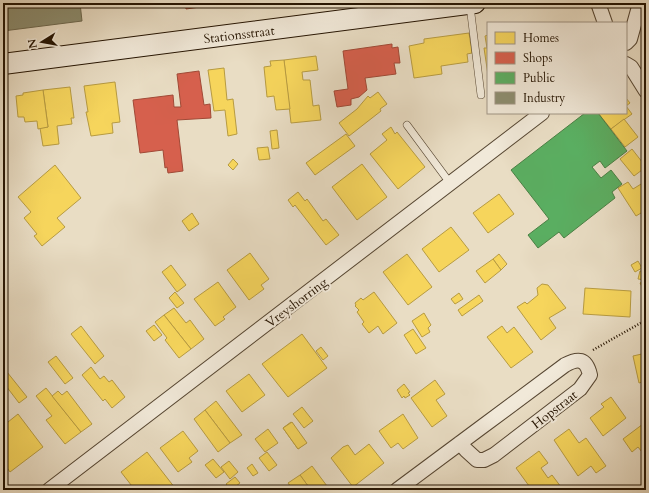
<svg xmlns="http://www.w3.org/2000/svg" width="649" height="493" font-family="Cardo,serif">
<rect width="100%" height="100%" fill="#e9ddc4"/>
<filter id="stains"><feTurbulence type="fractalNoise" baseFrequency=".005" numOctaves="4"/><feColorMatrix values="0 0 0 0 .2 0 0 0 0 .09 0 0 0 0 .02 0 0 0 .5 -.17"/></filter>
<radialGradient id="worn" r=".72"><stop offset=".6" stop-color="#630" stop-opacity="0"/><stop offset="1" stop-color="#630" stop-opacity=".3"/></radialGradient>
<g fill="#f6d55c" stroke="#b79b41">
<polygon points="469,33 472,53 467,54 468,62 441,66 442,74 414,78 409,46 424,43 424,39"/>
<polygon points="488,35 488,75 484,48 487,48 485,36"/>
<polygon points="316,56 318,70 302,72 303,80 310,80 313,106 319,105 321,120 291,123 284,60"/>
<polygon points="284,60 290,109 276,110 274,96 267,97 264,67 271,66 270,61"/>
<polygon points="224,68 227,100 233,99 237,134 228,136 225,110 214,111 208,70"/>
<polygon points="115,82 120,122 112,123 113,133 91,136 86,112 88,112 84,86"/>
<polygon points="70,87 74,118 71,118 72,124 57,126 59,144 43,146 40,128 48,127 43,90"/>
<polygon points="43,90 48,127 38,129 37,121 25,122 24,117 18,117 16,96 23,95 23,93"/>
<polygon points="378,92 387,104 380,109 381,111 349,136 339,123 357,109 368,96 370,98"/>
<polygon points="626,98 630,103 626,106 632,114 611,129 598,113 626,113"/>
<polygon points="624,119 638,137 625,147 611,129"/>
<polygon points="391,127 395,134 397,132 425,167 398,189 370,154 387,140 382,134"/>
<polygon points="277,130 279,148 272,149 270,131"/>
<polygon points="346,134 355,146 315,175 306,163"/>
<polygon points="268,147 270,159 259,160 257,148"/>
<polygon points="632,149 646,167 634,176 620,159"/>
<polygon points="233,159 238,164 233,170 228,165"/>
<polygon points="362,164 387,197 357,220 332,187"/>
<polygon points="55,165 81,198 57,218 65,227 42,246 34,236 37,234 24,218 31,212 18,197"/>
<polygon points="646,181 646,210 636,216 618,188 628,182 633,189"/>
<polygon points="298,192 305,201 307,199 323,221 326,219 339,235 326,245 295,205 293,207 288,200"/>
<polygon points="499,194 514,214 488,233 473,213"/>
<polygon points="192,213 199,224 189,231 182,221"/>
<polygon points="451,227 469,250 439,272 422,249"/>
<polygon points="250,253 269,279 261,285 264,289 249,300 227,270"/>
<polygon points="407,254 432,287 408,305 383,272"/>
<polygon points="499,254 507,264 501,270 493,259"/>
<polygon points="493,259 501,270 485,283 476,271"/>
<polygon points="638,261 642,268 635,272 631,265"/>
<polygon points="171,265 186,285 177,292 162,272"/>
<polygon points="640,271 646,272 646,280 638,279"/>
<polygon points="644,281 646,284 646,294 640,283"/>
<polygon points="218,282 236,307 223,317 225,319 215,326 194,299"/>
<polygon points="542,284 548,285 566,308 549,318 556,328 541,340 517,307 525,302 527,304 538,295 537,288"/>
<polygon points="585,288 631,291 630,317 583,314"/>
<polygon points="175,292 184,303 177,308 169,298"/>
<polygon points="374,292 397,323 383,334 378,326 369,333 362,324 364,322 357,312 359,310 355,306 356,305 355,303 361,298 363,300"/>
<polygon points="459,293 463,299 455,304 451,299"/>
<polygon points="479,295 483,301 462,316 458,310"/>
<polygon points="174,308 186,323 190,320 204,339 191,349 164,315"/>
<polygon points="424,313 431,325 428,328 430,332 422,337 412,321"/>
<polygon points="164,315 191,349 179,358 165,340 167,338 155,322"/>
<polygon points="154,325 162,335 154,341 146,331"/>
<polygon points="81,326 104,356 95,364 71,334"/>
<polygon points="502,326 507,333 514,327 533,352 511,368 487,337"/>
<polygon points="413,329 426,348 416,354 404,335"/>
<polygon points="302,334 327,368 288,397 262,364"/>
<polygon points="321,347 328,356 323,360 316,351"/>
<polygon points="646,353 646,381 639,383 633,356"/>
<polygon points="56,356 73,378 65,384 48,362"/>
<polygon points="3,367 27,397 19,403 3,382"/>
<polygon points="91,367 100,379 104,376 109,382 112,380 125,397 112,408 105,399 103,401 82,375"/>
<polygon points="249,374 265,395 242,412 226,391"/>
<polygon points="435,380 445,394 436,400 447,416 432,427 411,398"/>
<polygon points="404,384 410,392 408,393 410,395 405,398 404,396 402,398 397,390"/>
<polygon points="46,388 81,432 65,444 46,420 52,416 36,396"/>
<polygon points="58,391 62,395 67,391 92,424 81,432 52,396"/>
<polygon points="611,397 626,418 603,436 590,418 604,407 601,404"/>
<polygon points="216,401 242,435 230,443 205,410"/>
<polygon points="302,407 313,421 304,428 293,414"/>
<polygon points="205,410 230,443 218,452 194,419"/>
<polygon points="18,414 43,447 10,472 3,462 3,426"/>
<polygon points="403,414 418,438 403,449 398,443 391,448 379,431"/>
<polygon points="291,422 306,443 298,449 283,428"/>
<polygon points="292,422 307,443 298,449 283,428"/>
<polygon points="643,424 646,430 646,457 638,447 632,452 623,439"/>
<polygon points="268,429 278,443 265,452 255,439"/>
<polygon points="569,429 579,443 586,438 606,466 596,473 591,466 578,476 554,440"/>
<polygon points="183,431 198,451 189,458 192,462 178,472 160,448"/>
<polygon points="369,444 384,463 353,487 331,458 343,447 348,445 355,455"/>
<polygon points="539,451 548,463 541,468 548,478 552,475 561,487 557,490 532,490 516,468"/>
<polygon points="147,452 175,488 172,490 135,490 121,472"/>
<polygon points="267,452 277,465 269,471 259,458"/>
<polygon points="213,459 224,472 216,478 205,465"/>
<polygon points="229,461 238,472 230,479 221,467"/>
<polygon points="252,464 258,473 253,476 247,468"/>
<polygon points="312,466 330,490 311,490 300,475"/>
<polygon points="300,475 311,490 293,490 288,483"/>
<polygon points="235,477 240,483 231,490 226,484"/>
</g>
<g fill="#d6604d" stroke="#a14936">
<polygon points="185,3 206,3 207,6 186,9"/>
<polygon points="392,44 392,48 398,47 400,63 394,63 396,74 365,78 367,90 359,97 351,99 351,105 337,107 334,91 348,89 343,51"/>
<polygon points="199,71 204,105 210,104 211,118 177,120 183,171 168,173 167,167 165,168 163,150 140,153 133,100 173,95 174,107 181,107 177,74"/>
</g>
<polygon fill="#5aae61" stroke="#4a8044" points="585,113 598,113 627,151 605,168 600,161 592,167 601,178 611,170 622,184 612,192 615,198 564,238 559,232 538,248 528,235 549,219 511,170"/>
<polygon fill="#8c8c6e" stroke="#6d684e" points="3,3 80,3 82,21 3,31"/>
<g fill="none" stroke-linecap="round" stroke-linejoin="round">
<g stroke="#564632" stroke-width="8">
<g id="lane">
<polyline points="470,6 481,95"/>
<polyline points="407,125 450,183"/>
</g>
</g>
<g stroke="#564632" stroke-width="16">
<g id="street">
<polyline points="598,3 605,23"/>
<polyline points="626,43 630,39 640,3"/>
<polyline points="626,64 631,67 646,91"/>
<polyline points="49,490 542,113"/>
<path d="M397,490C453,448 509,407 565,365C578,358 586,358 590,375L580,389L494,455L484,460H477L466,450L460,443"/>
</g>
</g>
<g stroke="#251402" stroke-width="22">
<polyline id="secondary" points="3,64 475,3"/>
</g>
<polyline stroke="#251402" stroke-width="2.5" stroke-dasharray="1 2" stroke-linecap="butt" points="593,350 646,320"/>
<use href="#lane" stroke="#f1e9d9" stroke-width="7"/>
<use href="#street" stroke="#f1e9d9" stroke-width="14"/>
<use href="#secondary" stroke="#f1e9d9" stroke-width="20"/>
</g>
<g text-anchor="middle" stroke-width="4" stroke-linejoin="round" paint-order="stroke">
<g font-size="13" fill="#251402" stroke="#f1e9d9">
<text transform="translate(239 34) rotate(-7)" y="5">Stationsstraat</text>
<text transform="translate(296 302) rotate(-37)" y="5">Vreyshorring</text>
<text transform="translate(554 409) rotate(-38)" y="5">Hopstraat</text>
</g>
</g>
<rect width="649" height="493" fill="none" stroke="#e9ddc4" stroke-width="16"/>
<rect x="4" y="4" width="641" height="485" fill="none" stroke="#251402" stroke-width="2"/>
<rect x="8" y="8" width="633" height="477" fill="none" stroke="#251402"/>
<rect x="487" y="22" width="140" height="92" fill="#f1e9d9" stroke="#9f9483"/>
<rect x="495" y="32" width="20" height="12" fill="#f6d55c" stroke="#9f9483"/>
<text x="523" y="42" font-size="12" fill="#251402">Homes</text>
<rect x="495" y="52" width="20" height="12" fill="#d6604d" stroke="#9f9483"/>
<text x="523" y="62" font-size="12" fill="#251402">Shops</text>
<rect x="495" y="72" width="20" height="12" fill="#5aae61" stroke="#9f9483"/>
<text x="523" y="82" font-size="12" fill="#251402">Public</text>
<rect x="495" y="92" width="20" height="12" fill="#8c8c6e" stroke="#9f9483"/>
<text x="523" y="102" font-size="12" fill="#251402">Industry</text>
<g transform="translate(42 42) rotate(259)" stroke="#f1e9d9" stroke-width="3" paint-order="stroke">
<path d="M0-3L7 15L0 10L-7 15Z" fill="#251402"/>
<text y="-6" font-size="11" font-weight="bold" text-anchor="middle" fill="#251402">N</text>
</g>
<rect width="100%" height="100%" filter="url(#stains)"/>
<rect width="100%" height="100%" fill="url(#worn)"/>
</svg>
